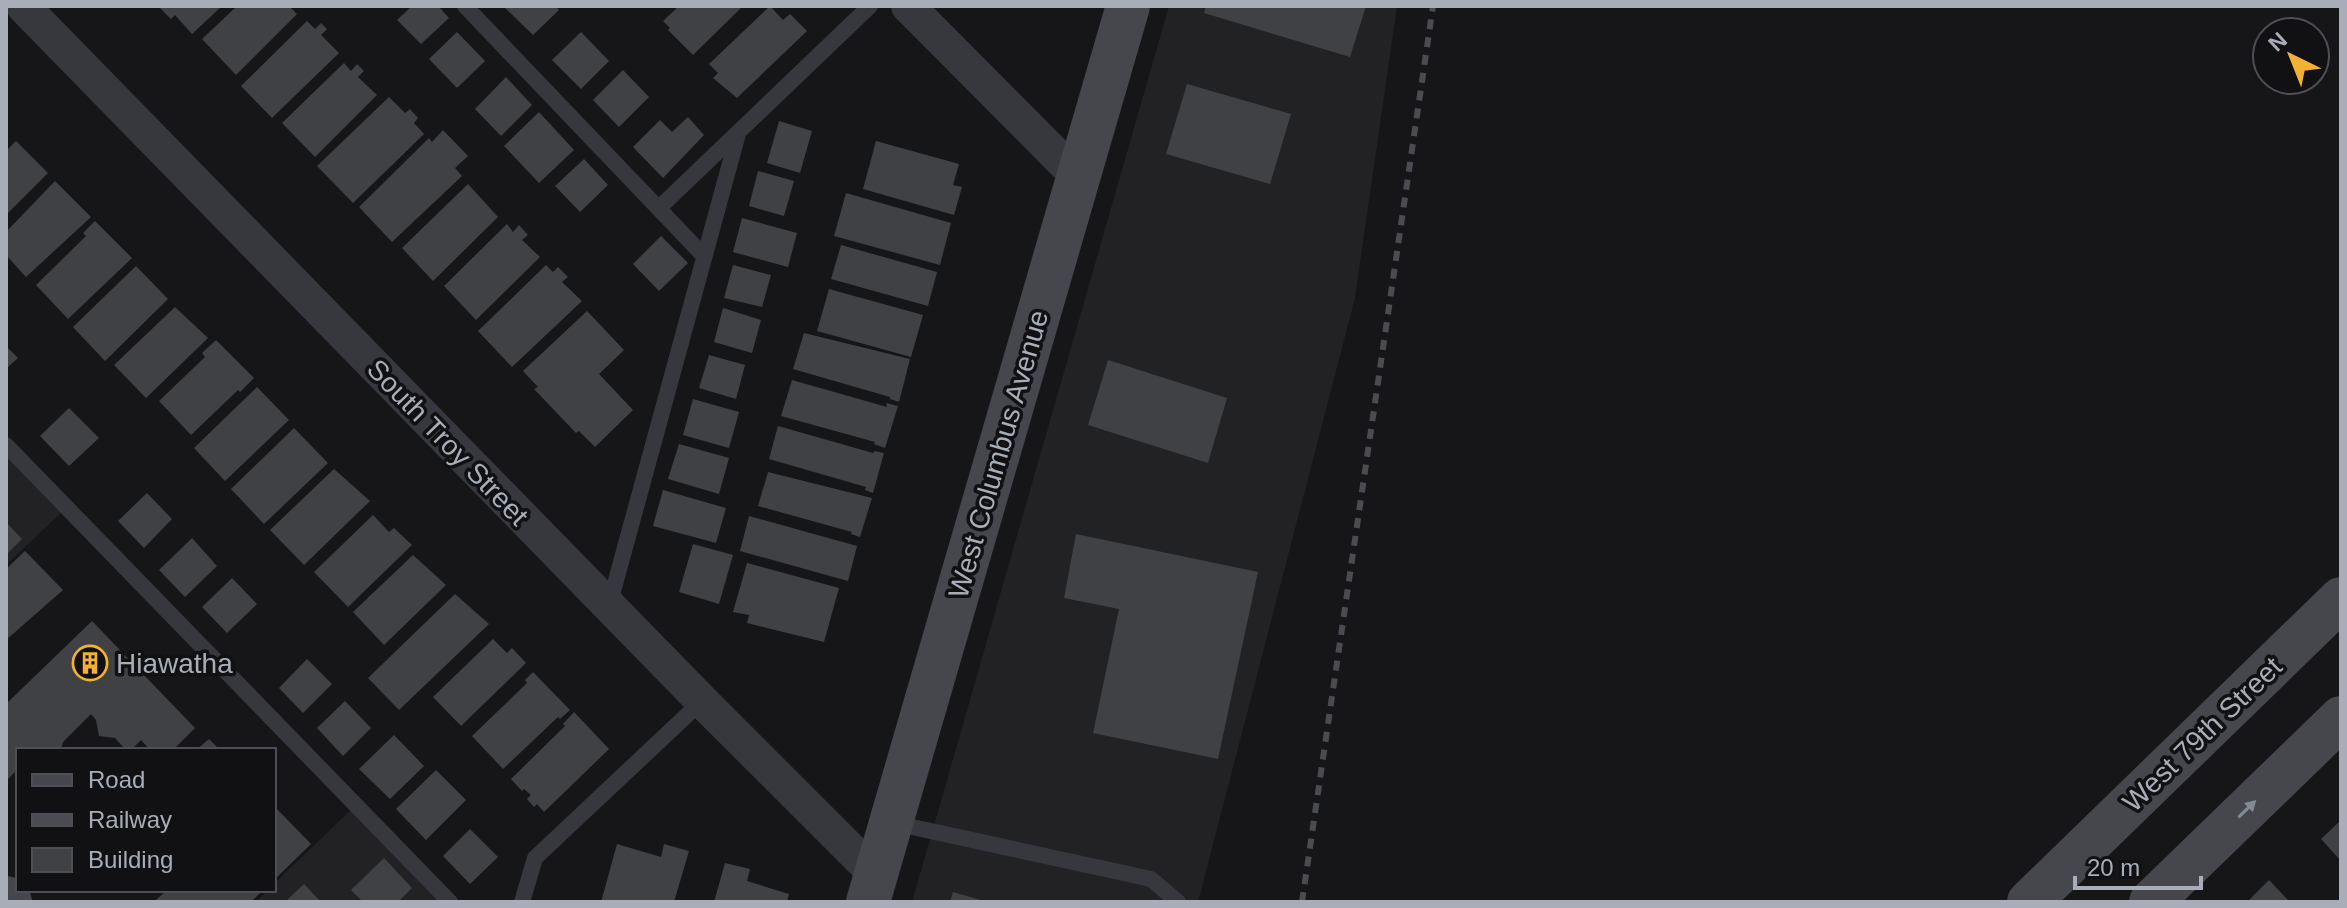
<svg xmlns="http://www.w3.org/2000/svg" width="2347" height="908" font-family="Helvetica,sans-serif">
<rect width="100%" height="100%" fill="#161618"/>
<g fill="#222225">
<polygon points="1169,6 1397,6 1355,298 1198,902 912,902"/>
<polygon points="6,445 67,507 6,565"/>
<polygon points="356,805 450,902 256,902 268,890 274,890 274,884"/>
</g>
<g fill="#404145">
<polygon points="158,6 222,6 192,34 175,15 171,19"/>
<polygon points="237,6 289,6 297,14 236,75 202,39"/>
<polygon points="412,6 438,6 449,18 421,44 397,20"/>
<polygon points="503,6 555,6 559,10 533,35"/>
<polygon points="679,6 743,6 693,55 668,30 670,28 663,21"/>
<polygon points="770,6 783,20 790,14 807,31 737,98 713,78 718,73 709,64"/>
<polygon points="1206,6 1366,6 1350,57 1204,13"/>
<polygon points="307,21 315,29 321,23 327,29 321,35 339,53 272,118 241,86"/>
<polygon points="457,32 485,61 457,88 429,59"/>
<polygon points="581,32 609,61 581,89 552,60"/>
<polygon points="344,63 351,71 357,64 364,71 358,77 377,95 315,157 282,123"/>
<polygon points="623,70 649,97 619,127 593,100"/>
<polygon points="506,77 532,105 501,136 475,109"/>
<polygon points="1187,84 1291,114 1270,184 1166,154"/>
<polygon points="389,97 405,113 410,109 418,118 414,123 424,134 353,203 317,166"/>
<polygon points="539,112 574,150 539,183 504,146"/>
<polygon points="688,117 704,135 663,178 633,147 660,120 672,132"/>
<polygon points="779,121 812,131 800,173 767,163"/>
<polygon points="443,130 468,156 455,168 462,176 392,242 359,207 429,138 432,142"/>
<polygon points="16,141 48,173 6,215 6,151"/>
<polygon points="876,141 959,164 953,185 962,187 954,215 863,189"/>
<polygon points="584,159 608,185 580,212 555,186"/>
<polygon points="758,171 794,181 784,216 749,206"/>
<polygon points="55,181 91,217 26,277 6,255 6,232"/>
<polygon points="468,184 498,217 433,281 402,248"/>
<polygon points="846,193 951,223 940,265 834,236"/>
<polygon points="742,218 797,233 788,267 733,252"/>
<polygon points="95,221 132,258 68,319 36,285 86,236 83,233"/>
<polygon points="507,224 513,232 519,225 528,235 522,240 540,257 476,320 444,286"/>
<polygon points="661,236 688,263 659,291 633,264"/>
<polygon points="841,245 937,272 928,306 831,279"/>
<polygon points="546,265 553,272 558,267 568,277 562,282 582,301 512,367 478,331"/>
<polygon points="733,265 771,275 762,307 724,298"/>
<polygon points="136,266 168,299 105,361 73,327"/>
<polygon points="829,289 923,315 911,357 817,331"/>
<polygon points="175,307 208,338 146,398 114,365"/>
<polygon points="723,308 761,320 752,353 714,342"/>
<polygon points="587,311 624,350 599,374 633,410 595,447 579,431 576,433 534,389 538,387 523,371"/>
<polygon points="804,333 910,359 899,402 890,399 890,397 793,369"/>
<polygon points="216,340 254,378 240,392 238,390 191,435 159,401 205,357 202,353"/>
<polygon points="6,346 18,358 6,369"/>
<polygon points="709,355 745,365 736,399 699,388"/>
<polygon points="1108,360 1227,398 1208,463 1088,425"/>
<polygon points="792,380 887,407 886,403 898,406 885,448 874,444 875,442 781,416"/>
<polygon points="257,387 289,420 225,481 194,448"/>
<polygon points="693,399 739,412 729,448 683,435"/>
<polygon points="69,408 99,438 69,466 40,436"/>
<polygon points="778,426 873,453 875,451 884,453 873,493 865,490 866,487 769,459"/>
<polygon points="294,428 328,463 264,524 231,489"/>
<polygon points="679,444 729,458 719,494 668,479"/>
<polygon points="334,469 370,501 304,565 270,530"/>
<polygon points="768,472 872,498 860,537 851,534 852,532 758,506"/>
<polygon points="663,490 726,508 716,543 653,526"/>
<polygon points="147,493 172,519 144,548 118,521"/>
<polygon points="373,515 389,532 394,528 412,545 348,607 314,572"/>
<polygon points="749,516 857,546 848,581 740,551"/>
<polygon points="6,522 22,539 6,555"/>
<polygon points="1076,534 1258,572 1218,759 1093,733 1119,609 1064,598"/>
<polygon points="192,538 217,566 185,597 159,570"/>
<polygon points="693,544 733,555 719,604 679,592"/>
<polygon points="25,551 63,590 6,640 6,569"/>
<polygon points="413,555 446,585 384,645 353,612"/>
<polygon points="747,563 839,588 824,642 747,623 749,615 733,612"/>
<polygon points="232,578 257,604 227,633 202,607"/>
<polygon points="455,594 489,624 399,710 368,678"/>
<polygon points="92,621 195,728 173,750 150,750 141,740 131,750 126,750 115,738 99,736 96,720 91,714 63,742 61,750 18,750 18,769 6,781 6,704"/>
<polygon points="493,639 507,653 512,648 526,663 461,726 433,697"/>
<polygon points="307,659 332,684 303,713 279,688"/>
<polygon points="533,672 570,710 560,719 558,717 503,769 472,736 527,683 525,680"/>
<polygon points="345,701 371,728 343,756 317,728"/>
<polygon points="574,712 609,749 544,812 537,804 534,807 527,799 531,795 524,789 522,791 511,779 565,726 563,724"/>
<polygon points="394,735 424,766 390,799 359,769"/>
<polygon points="209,739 220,750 196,750"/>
<polygon points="436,770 466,800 426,840 396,809"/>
<polygon points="274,806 311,844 274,880"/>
<polygon points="2341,820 2341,861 2321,839"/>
<polygon points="470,829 498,857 470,884 443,856"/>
<polygon points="617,844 661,857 664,844 689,851 674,902 601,902"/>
<polygon points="384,858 412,888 398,902 363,902 351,890"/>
<polygon points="725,863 750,869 747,881 789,894 787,902 714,902"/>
<polygon points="2269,880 2290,902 2247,902"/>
<polygon points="304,884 321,902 285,902"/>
<polygon points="167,890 263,890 251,902 158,902 156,900"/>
<polygon points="953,892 984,901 984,902 950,902"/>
</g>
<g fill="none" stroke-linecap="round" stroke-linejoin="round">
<g stroke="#37383d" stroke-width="16">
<polyline points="465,6 704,256"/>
<polyline points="659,208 870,6"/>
<polyline points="6,445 450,902"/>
<polyline points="609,606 738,134"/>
<polyline points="894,823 1151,879 1178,902"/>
<polyline points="522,902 535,858 702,701"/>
</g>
<g stroke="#37383d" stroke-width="34">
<polyline points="23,6 702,701 876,875"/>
<polyline points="908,6 1078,177"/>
</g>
<g stroke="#45474d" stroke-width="44">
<polyline points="6,898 10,902"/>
<polyline points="868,902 1128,6"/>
<polyline points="2029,902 2341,599"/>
<polyline points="2151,902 2341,718"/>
</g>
<polyline stroke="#4a4c52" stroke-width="6" stroke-dasharray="10 8" stroke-linecap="butt" points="1302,902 1433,6"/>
</g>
<defs><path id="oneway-solid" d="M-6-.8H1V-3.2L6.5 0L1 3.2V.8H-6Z" transform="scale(2)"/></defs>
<use fill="#858993" href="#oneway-solid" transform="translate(2247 809) rotate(-44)"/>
<defs>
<g id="building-ring" transform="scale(1.8)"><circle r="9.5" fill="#111113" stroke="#f2b134" stroke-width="1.5"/><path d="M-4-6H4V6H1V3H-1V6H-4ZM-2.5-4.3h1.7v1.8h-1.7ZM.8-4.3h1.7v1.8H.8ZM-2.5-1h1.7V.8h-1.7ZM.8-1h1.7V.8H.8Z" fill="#f2b134"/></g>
</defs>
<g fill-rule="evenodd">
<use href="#building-ring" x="90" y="663"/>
</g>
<g text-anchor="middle" stroke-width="7" stroke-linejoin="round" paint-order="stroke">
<g font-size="28" fill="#a8adb8" stroke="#111113">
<text transform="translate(448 442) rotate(46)" y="10">South Troy Street</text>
<text transform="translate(998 454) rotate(-74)" y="10">West Columbus Avenue</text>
<text transform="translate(2202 734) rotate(-44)" y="10">West 79th Street</text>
</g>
<g font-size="28" fill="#a8adb8" stroke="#111113" text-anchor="start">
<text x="116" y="673">Hiawatha</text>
</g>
</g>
<rect width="2347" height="908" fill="none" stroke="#a8adb8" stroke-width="16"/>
<rect x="16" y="748" width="260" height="144" fill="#111113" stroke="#4d4f55" stroke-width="2"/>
<rect x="32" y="774" width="40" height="12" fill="#45474d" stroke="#4d4f55" stroke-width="2"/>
<text x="88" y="788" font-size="24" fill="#a8adb8">Road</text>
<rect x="32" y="814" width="40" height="12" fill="#4a4c52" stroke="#4d4f55" stroke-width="2"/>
<text x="88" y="828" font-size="24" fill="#a8adb8">Railway</text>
<rect x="32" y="848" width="40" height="24" fill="#404145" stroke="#4d4f55" stroke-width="2"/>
<text x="88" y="868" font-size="24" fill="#a8adb8">Building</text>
<g transform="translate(2291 56) rotate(317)"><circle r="38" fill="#111113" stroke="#4d4f55" stroke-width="2"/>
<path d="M0-6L14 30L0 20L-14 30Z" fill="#f2b134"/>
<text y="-12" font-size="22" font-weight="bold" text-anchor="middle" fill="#a8adb8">N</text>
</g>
<path d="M2075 876v12h126v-12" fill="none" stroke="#a8adb8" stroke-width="4"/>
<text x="2087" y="876" font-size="24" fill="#a8adb8" stroke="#111113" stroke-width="6" paint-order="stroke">20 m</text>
</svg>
